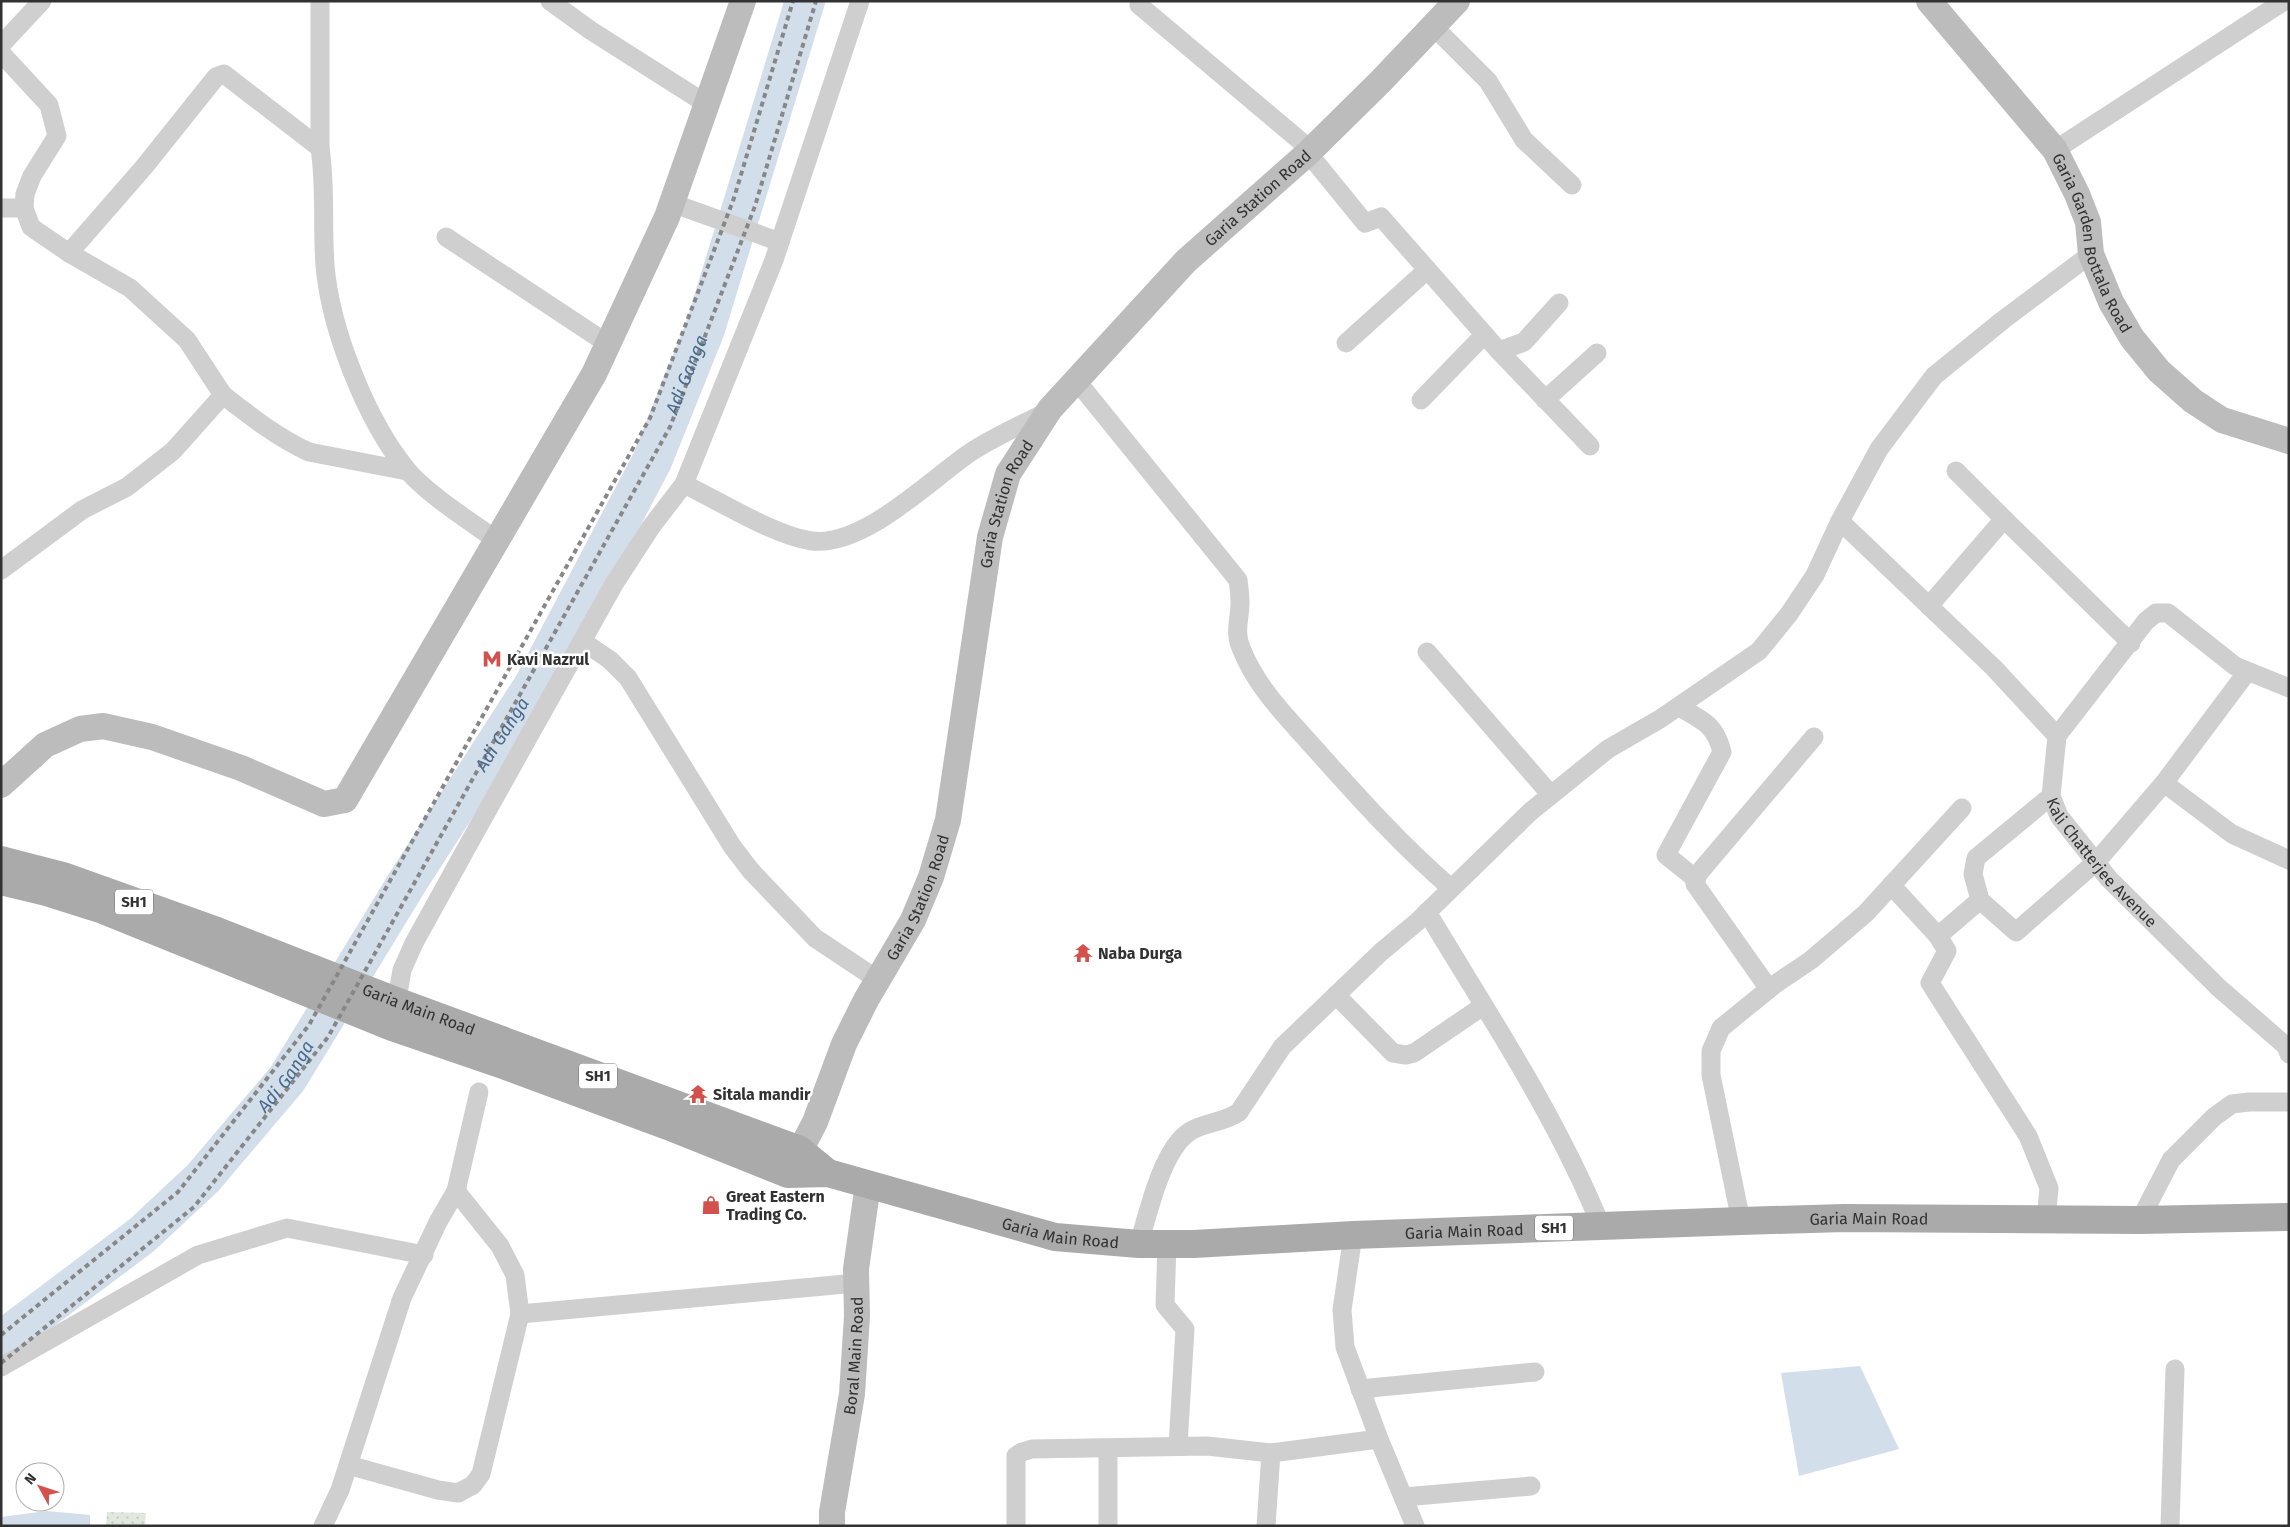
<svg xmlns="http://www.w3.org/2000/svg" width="2290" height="1527" font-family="'Fira Sans',sans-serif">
<defs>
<pattern id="park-dots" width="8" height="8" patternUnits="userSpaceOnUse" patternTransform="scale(1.25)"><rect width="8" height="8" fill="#e1e8dd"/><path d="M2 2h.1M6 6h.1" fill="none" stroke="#c2c7be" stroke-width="1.8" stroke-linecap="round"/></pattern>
</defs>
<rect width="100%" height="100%" fill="#fff"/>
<polygon fill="url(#park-dots)" points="107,1512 146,1513 145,1526 106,1526"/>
<g fill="#d2deea">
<polygon points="1860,1366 1899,1449 1799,1476 1781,1373"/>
<polygon points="47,1511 90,1515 90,1526 1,1526 1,1517"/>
</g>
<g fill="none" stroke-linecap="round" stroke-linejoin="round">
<path stroke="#d2deea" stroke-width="40" id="s1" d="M1,1341L142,1235L203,1178L287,1079L408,881L534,685L652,461L705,329L805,1"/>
<g stroke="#cfcfcf" stroke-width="19">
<path d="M320,1V148C326,187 322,226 325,265C330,328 366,420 407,470C427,494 470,521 496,540"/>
<polyline points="550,1 590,30 708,105"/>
<polyline points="1139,1 1139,5 1311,150"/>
<polyline points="1434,27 1488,81 1524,140 1572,185"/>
<polyline points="1,45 42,1"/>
<polyline points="1,53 49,105 57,136 32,176 25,194 24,208 31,227 69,253 130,288 187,340 223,395 173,451 127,487 82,510 1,570"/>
<polyline points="2055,150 2284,1"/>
<polyline points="1308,153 1365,223 1381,217 1499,351 1524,342 1559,303"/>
<polyline points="672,203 780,242"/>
<polyline points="1,208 24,208"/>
<polyline points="446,237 608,344"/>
<polyline points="69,253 144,167 216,77 224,74 320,148"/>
<polyline points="1346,343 1427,270"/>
<polyline points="1499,351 1590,446"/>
<path d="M1076,380L1238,580C1239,587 1240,595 1240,603C1240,619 1234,632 1241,648C1257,689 1289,719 1317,751C1359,798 1403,847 1451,888"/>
<path d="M223,395C250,416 278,438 309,452L407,471"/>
<polyline points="1421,400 1484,335"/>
<polyline points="1545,400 1597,353"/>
<polyline points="1956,471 2004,519"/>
<path d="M684,484C719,501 775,536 812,541C863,547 928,482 968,454C993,437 1022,425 1048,411"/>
<path id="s2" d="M1840,521L1994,668L2057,736L2051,796L2059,816L2109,879L2219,988L2286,1046L2289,1054"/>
<polyline points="1929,606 2004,519 2131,643"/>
<polyline points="582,641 610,660 628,678 732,846 751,871 815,938 878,980"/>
<polyline points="1427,652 1551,795"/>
<path d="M1679,707C1702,720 1715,724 1722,752L1666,855L1696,879"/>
<polyline points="2057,736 2146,621 2156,613 2168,613 2235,666 2289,688"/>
<polyline points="2164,783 2232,834 2289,860"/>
<polyline points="2051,796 1976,858 1973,874 1980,900 2016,932 2097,861 2164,783 2247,672"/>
<polyline points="1891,885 1938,936 1980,900"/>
<path d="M1427,912C1488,1014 1556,1115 1601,1226"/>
<polyline points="1938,936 1947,951 1930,983 2028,1136 2049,1188 2046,1220"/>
<polyline points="1769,989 1695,884 1698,874 1814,737"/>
<polyline points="1336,995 1393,1053 1406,1055 1414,1053 1483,1006"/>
<polyline points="395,1011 402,970 414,943 477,829 614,584 651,527 684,484 774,260 860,1"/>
<polyline points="456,1191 479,1092"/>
<polyline points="2140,1220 2171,1160 2214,1117 2232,1104 2249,1102 2289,1102"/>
<polyline points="1741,1221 1711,1075 1711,1051 1721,1028 1774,985 1811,960 1866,913 1962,808"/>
<polyline points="1353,1235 1342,1310 1345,1347 1379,1439 1415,1526"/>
<path d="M1139,1244C1148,1213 1162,1150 1189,1132C1204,1122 1224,1123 1239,1112L1282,1047L1381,952L1417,922L1530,812L1608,749L1660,719L1759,651L1789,614L1815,575L1840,521L1879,449L1934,376L2003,320L2091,254"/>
<polyline points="1167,1244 1165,1305 1185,1329 1178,1446"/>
<polyline points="520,1314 856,1283"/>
<polyline points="1,1367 198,1255 287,1228 424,1255"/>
<polyline points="1360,1389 1535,1372"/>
<polyline points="1404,1497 1531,1486"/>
<polyline points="323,1526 340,1490 402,1298 438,1222 456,1191 500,1246 515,1275 520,1314 481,1474 473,1485 458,1493 438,1490 348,1465"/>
<polyline points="1016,1526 1016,1456 1022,1452 1032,1449 1207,1446 1271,1453 1379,1439"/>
<polyline points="1108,1526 1108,1449"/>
<polyline points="1266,1526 1271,1453"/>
<polyline points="2170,1526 2175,1369"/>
</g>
<g stroke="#bcbcbc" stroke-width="26">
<path id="s3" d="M1929,1L2055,150L2077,194L2088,222L2091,254L2111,302L2132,338L2159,371L2193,401L2222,420L2289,441"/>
<polyline points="1,785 45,745 80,729 103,726 152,737 241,768 324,804 345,800 594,374 667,217 743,1"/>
<path id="s4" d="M790,1170L815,1122L844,1044L866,1000L913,920L931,877L948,820L990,537L1008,474L1050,409L1186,261L1308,153L1381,81L1457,1"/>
<path id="s5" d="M832,1526V1512L852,1394L857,1316L856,1269L868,1184"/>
</g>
<g stroke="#aaa" stroke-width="28">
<path id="s6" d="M1,860L63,876L217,931L396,1001L800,1150L828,1173"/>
<path id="s7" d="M1,881L46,892L103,910L392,1027L506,1066L668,1126L788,1174L828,1173L1055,1237L1139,1244H1194L1353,1235L1741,1221L1844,1218L2140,1220L2289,1217"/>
</g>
<g stroke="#878787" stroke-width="4" stroke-dasharray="5 4" stroke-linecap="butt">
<polyline points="1,1335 178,1192 309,1025 650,418 734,198 793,1"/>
<polyline points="1,1363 194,1207 328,1037 670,427 755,206 816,1"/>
</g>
</g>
<defs>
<g id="metro-bare" transform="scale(1.5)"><path d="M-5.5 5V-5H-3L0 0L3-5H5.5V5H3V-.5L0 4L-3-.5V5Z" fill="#d2514c" stroke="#fff" stroke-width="2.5" paint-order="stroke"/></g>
<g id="temple-bare" transform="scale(1.5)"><path d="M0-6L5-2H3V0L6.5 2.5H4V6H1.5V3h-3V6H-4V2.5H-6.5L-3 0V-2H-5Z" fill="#d2514c" stroke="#fff" stroke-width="2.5" paint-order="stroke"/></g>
<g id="shop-bare" transform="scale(1.5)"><path d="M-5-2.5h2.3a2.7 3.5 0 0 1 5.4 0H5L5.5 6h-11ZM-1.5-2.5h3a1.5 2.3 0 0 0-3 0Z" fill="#d2514c" stroke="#fff" stroke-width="2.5" paint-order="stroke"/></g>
</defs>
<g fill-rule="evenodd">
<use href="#metro-bare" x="492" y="659"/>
<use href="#temple-bare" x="1083" y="953"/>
<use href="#temple-bare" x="698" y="1094"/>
<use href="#shop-bare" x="711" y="1205"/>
</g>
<g text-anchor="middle" stroke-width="5" stroke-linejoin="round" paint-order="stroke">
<g fill="#fff" stroke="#707070" stroke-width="1">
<rect x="115" y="889.5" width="38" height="25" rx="4"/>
<rect x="579" y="1063.5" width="38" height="25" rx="4"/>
<rect x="1535" y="1215.5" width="38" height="25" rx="4"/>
</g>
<g font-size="15" font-weight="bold" fill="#323232">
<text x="134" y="907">SH1</text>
<text x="598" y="1081">SH1</text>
<text x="1554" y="1233">SH1</text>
</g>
<g font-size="16" fill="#323232" stroke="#fff">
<text dy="6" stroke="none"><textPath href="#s4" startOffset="1111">Garia Station Road</textPath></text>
<text dy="6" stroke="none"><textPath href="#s3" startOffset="296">Garia Garden Bottala Road</textPath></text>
<text dy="6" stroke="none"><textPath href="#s4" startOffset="708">Garia Station Road</textPath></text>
<text dy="6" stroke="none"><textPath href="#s2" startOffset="450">Kali Chatterjee Avenue</textPath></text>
<text dy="6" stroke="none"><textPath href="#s4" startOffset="302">Garia Station Road</textPath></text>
<text dy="6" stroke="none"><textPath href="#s6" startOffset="444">Garia Main Road</textPath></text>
<text dy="6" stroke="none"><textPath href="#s7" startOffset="1931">Garia Main Road</textPath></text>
<text dy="6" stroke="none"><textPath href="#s7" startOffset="1526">Garia Main Road</textPath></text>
<text dy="6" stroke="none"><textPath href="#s7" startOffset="1121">Garia Main Road</textPath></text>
<text dy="6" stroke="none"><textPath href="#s5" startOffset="172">Boral Main Road</textPath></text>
</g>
<g font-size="16" font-weight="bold" fill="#323232" stroke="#fff" text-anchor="start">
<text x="507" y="665">Kavi Nazrul</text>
<text x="1098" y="959">Naba Durga</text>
<text x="713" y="1100">Sitala mandir</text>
<text x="726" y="1202">Great Eastern<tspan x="726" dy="18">Trading Co.</tspan></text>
</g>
<g font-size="18" font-style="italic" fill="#496a8c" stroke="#fff">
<text dy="6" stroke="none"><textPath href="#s1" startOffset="1201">Adi Ganga</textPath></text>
<text dy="6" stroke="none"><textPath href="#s1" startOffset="796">Adi Ganga</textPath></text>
<text dy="6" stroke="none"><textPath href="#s1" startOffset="391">Adi Ganga</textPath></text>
</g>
</g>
<rect width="2290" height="1527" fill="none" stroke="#323232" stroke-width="5"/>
<g transform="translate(40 1487) rotate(310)"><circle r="24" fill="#ffffff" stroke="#adadad"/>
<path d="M0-4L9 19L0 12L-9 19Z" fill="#d2514c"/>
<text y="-8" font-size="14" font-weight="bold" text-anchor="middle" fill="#323232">N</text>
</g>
</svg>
